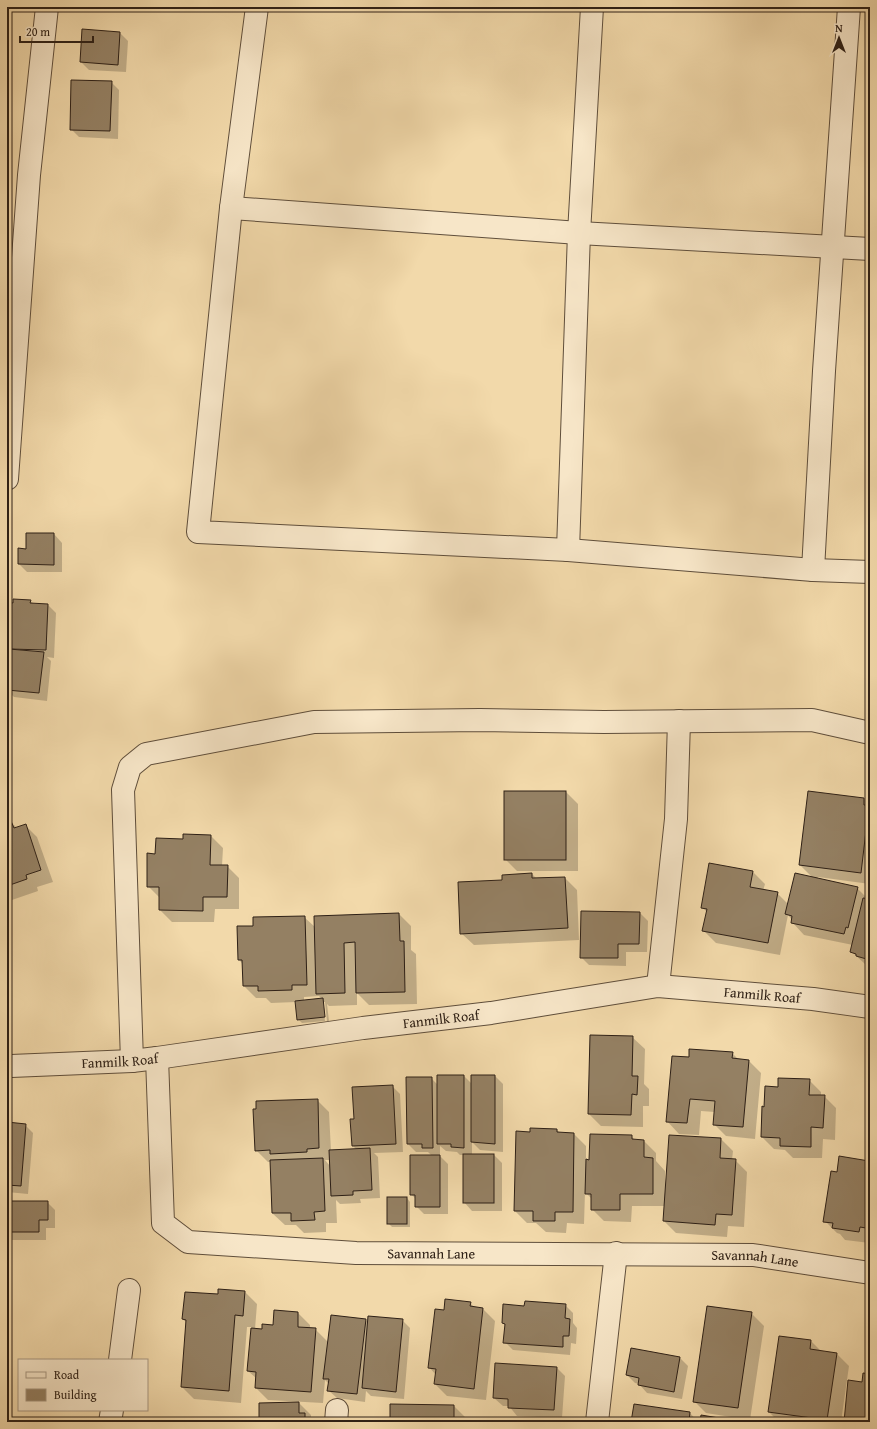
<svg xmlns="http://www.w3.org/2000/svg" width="877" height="1429" font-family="'Gentium Book Plus',serif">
<rect width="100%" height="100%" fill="#f2d9aa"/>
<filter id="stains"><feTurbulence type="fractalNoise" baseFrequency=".005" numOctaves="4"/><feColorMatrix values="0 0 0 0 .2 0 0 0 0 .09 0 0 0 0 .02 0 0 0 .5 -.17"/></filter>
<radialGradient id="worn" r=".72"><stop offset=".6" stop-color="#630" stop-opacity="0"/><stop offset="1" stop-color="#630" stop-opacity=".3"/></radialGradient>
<g fill="#0003" fill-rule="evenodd">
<polygon points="83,30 120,33 128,41 126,72 89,70 81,62"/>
<polygon points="111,82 119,90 118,139 79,137 71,129"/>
<polygon points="27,534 54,534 62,543 62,572 27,572 19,564 26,550"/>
<polygon points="30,601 34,604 48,605 56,613 54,658 47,657 51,661 47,701 14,697 7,690 11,636 7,636 7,603"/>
<polygon points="566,792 578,804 578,871 517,871 505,859"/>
<polygon points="809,792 864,799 870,805 870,884 818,877 817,879 857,888 870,901 870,966 865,964 852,952 853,945 804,935 792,922 792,920 788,915 780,955 716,943 704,931 707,912 702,907 753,872 765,884 763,891 777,893 788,904 813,878 800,865"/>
<polygon points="11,822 17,828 25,825 37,837 53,882 37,887 38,891 9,901 7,899 7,823"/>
<polygon points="211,836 223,848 222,866 227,866 239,878 239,909 215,909 214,922 172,922 160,910 160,898 148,886 156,855"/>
<polygon points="532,874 537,879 565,878 577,890 579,940 474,945 461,933 503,881"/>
<polygon points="640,913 648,921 647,952 626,952 626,966 589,965 581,957"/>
<path d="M399,914L411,926V950L416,954L417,1004L369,1005L357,993V1005L329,1006L327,1004L329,1021H327L325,1002H323L325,1021L302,1023L298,1019L296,1002L271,1003L266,998H256L244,986L243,964L239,960L238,927H254L304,917L315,927ZM319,996L322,999L304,1001V997Z"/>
<polygon points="632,1037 645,1049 644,1084 649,1089 649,1106 643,1106 643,1127 601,1126 589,1114"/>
<polygon points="732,1053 739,1060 749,1061 761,1073 755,1139 726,1136 714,1124 715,1112 701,1111 699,1135 679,1134 667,1121 690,1058"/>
<polygon points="438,1076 464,1076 472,1084 472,1076 495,1076 503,1084 503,1152 480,1150 472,1142 472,1155 494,1155 502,1163 502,1211 472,1211 464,1202 464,1155 460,1155 457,1152 446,1151 440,1146 440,1155 439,1155 448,1164 448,1214 424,1214 416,1206 416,1199 411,1194 432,1156 428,1152 416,1152 408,1144 431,1078 438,1085"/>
<polygon points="809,1080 821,1092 821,1096 824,1096 836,1108 835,1140 823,1139 822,1158 793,1158 785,1150 774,1149 762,1137 763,1107 765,1108"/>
<path d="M392,1086L400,1094L403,1152L374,1153L378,1157L380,1198L360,1199L361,1203L340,1204L336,1200L337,1223H326V1232L304,1233L296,1225H285L272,1213L271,1162H268L256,1150L317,1100L329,1112L331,1151L357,1150L353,1146L355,1120ZM325,1160H330V1166Z"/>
<polygon points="7,1123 25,1125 33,1133 28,1194 7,1192"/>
<polygon points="557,1130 560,1133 574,1134 586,1146 586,1160 590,1161 631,1136 636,1141 644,1141 656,1153 656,1161 665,1171 665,1186 667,1186 721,1139 733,1151 732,1160 735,1160 747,1172 744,1227 728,1226 727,1237 676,1233 664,1221 665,1206 632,1206 631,1222 604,1221 592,1209 592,1199 585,1192 584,1224 567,1223 566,1233 546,1232 536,1223 527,1223 515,1211 531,1133"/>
<polygon points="869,1162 870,1163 870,1243 845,1240 840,1234 837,1233 825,1221 838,1173"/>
<polygon points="407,1198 410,1202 410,1227 392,1227 388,1223"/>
<polygon points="47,1202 55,1210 55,1228 46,1228 46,1240 7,1240 7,1212"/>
<polygon points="245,1292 257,1304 255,1329 263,1330 274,1326 275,1311 298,1313 310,1325 310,1328 315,1329 328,1342 366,1320 369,1323 402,1320 410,1328 404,1399 371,1396 366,1391 365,1402 337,1398 328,1390 329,1384 325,1380 323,1403 268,1400 256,1388 257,1379 248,1371 252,1327 247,1327 241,1403 194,1399 182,1387 187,1323 183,1319 219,1295"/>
<polygon points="470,1303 475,1308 483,1309 495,1321 486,1400 447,1396 435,1384 436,1375 429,1367 445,1311"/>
<polygon points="565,1305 573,1313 573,1323 577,1328 576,1344 571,1343 570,1355 513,1350 505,1342 506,1326 503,1323 525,1307"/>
<polygon points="751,1313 764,1326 750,1420 706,1413 694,1401"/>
<polygon points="780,1337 811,1341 822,1352 837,1354 849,1366 841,1422 779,1422 769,1412"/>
<polygon points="680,1358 688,1366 682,1399 647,1393 639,1384 635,1383 627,1375"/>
<polygon points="557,1368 565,1376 562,1418 517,1416 509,1406 503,1406 494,1398"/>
<polygon points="299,1403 311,1415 311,1420 313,1422 260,1422"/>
<polygon points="391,1405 454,1406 466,1418 466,1422 384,1422 391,1419"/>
<polygon points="690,1413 698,1422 632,1422"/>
</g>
<g fill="#948063" stroke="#2e2016">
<polygon points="82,29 120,32 118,65 80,62"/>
<polygon points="71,80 112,81 110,131 70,130"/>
<polygon points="26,533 54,533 54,565 18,564 18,548 26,549"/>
<polygon points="13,599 31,600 30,603 48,604 46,650 10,649 11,629 7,629 7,602 13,603"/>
<polygon points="9,649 44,652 39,693 7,690 7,671"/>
<rect x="504" y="791" width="62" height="69"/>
<polygon points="808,791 864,798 864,805 869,805 861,873 799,865"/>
<polygon points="11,821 14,828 26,824 41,870 26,875 27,879 7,886 7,822"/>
<polygon points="183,834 211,835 210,865 228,865 227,897 203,897 203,911 159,910 159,887 147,887 147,853 155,854 156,838 183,839"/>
<polygon points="709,863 753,871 750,887 778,892 768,943 702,931 707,909 701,908"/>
<polygon points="532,873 532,878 565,877 568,928 460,934 458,882 502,880 502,875"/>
<polygon points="795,873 858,887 848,928 846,927 844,934 791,923 792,916 785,914"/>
<polygon points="863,898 870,899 870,960 856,956 856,954 850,952"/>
<polygon points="581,911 640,912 639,944 618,944 618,958 580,958"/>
<polygon points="399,913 400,941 404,941 405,992 356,993 355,942 344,943 345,993 316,994 314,916"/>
<polygon points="305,916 307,985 292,985 292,990 258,991 258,986 243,986 242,960 238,960 237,926 253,926 253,917"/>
<polygon points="323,998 325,1017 297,1020 295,1001"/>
<polygon points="590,1035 633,1036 632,1076 638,1076 637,1095 632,1094 631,1115 588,1114"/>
<polygon points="689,1049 733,1052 732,1058 749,1060 743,1127 713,1125 715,1101 690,1099 687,1123 666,1122 672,1056 689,1057"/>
<polygon points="437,1075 464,1075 464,1148 451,1147 451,1144 437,1144"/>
<polygon points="471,1075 495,1075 495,1144 471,1142"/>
<polygon points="406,1077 432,1077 433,1148 422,1148 422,1144 407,1144"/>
<polygon points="778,1078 810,1079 809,1095 825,1095 823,1128 811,1127 811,1147 780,1146 780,1138 761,1137 762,1106 764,1107 765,1086 778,1087"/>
<polygon points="393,1085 396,1144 352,1146 350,1119 354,1119 352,1087"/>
<polygon points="318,1099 319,1148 307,1149 307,1152 270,1154 270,1150 255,1151 253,1109 256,1109 256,1101"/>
<polygon points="7,1122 26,1124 21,1186 7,1185"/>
<polygon points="530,1128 557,1129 557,1132 574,1133 573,1212 555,1212 555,1221 533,1221 533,1211 514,1211 516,1131 530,1132"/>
<polygon points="590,1134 632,1135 632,1139 644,1140 644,1157 653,1158 653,1194 620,1194 620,1210 591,1210 591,1194 585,1194 586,1159 589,1160"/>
<polygon points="669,1135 721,1138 720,1158 736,1159 732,1215 716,1214 715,1225 663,1221"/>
<polygon points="370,1148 372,1190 353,1191 353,1195 331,1196 329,1150"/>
<rect x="463" y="1154" width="31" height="49"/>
<polygon points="410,1155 440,1155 440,1207 415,1207 415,1195 410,1195"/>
<polygon points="839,1156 869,1161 867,1176 870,1176 870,1204 866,1228 860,1227 859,1232 832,1228 833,1223 823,1222 831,1171 837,1172"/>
<polygon points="323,1158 325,1211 314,1212 315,1220 291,1221 291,1213 272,1213 270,1160"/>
<rect x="387" y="1197" width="20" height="27"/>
<polygon points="7,1201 48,1201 48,1220 39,1220 39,1232 7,1232"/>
<polygon points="218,1289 245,1291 243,1316 235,1315 229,1391 181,1387 186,1320 182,1319 185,1292 218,1294"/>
<polygon points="445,1299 471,1302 470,1306 483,1308 474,1389 434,1384 436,1369 428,1368 435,1309 444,1310"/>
<polygon points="525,1301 566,1304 565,1318 570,1319 569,1336 563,1336 563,1347 503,1343 505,1324 502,1323 503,1304 524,1306"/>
<polygon points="707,1306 752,1312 738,1408 693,1402"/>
<polygon points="274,1310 298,1312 298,1327 316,1328 311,1392 255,1388 256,1372 247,1371 251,1328 262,1329 262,1324 273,1325"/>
<polygon points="331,1315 366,1319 357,1394 327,1391 329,1379 323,1379"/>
<polygon points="368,1316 403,1319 396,1392 362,1388"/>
<polygon points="779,1336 811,1340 810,1349 837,1353 827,1420 768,1412"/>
<polygon points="631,1348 680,1357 674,1392 638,1385 639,1378 626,1375"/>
<polygon points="495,1363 557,1367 554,1410 508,1408 508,1399 493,1398"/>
<polygon points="863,1373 870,1374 870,1422 844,1422 848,1380 862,1382"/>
<polygon points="299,1402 299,1413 305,1413 305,1422 259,1422 259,1403"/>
<polygon points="390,1404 454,1405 454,1422 383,1422 383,1418 390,1418"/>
<polygon points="634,1404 690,1412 689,1422 631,1422"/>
<polygon points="701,1415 743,1422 700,1422"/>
</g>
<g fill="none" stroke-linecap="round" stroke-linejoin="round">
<g stroke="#5f4e3b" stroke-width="24">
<g id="minor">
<polyline points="257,7 231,208 198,532 568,550 813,570 870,572"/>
<polyline points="231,208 579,233 870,249"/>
<polyline points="7,479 29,175 47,7"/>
<polyline points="568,550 579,233 592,7"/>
<polyline points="813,570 824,371 849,7"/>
<polyline points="658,986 676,819 679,721"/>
<path id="s1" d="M157,1058L163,1223L188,1242L356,1253L753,1255L870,1273"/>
<polyline points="132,1061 123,790 130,767 146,754 314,722 480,720 604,722 812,720 870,733"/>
<path id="s2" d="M11,1066L132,1061L157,1058L363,1028L491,1013L658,986L813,999L870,1007"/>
<polyline points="120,1360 129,1290"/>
<polyline points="110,1422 112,1410"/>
<polyline points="336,1422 337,1410"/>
<polyline points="597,1422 616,1253"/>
</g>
</g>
<use href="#minor" stroke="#f7e6c8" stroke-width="22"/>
</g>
<g text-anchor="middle" stroke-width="3" stroke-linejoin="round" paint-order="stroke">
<g font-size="14" fill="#2e2016" stroke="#f7e6c8">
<text dy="5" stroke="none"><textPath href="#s2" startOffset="757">Fanmilk Roaf</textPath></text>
<text dy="5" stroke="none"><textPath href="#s2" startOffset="433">Fanmilk Roaf</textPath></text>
<text dy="5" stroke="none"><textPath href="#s2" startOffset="109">Fanmilk Roaf</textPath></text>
<text dy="5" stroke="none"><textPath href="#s1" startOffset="440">Savannah Lane</textPath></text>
<text dy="5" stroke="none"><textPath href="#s1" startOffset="764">Savannah Lane</textPath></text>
</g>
</g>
<rect width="877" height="1429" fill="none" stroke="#f2d9aa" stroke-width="24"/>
<rect x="8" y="8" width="861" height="1413" fill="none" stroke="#2e2016" stroke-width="2"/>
<rect x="12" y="12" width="853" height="1405" fill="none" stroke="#2e2016"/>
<rect x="18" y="1359" width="130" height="52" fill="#f7e6c8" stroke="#a79781"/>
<rect x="26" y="1372" width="20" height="6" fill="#f7e6c8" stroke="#a79781"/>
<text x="54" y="1379" font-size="12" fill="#2e2016">Road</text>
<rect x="26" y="1389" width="20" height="12" fill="#948063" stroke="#a79781"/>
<text x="54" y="1399" font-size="12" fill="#2e2016">Building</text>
<g transform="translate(839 38)" stroke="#f7e6c8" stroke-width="3" paint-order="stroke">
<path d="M0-3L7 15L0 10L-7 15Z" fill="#2e2016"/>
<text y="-6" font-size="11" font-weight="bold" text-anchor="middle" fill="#2e2016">N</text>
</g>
<path d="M20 36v6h73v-6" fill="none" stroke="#2e2016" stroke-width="2"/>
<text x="26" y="36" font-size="12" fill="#2e2016" stroke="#f7e6c8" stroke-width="3" paint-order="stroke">20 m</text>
<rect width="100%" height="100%" filter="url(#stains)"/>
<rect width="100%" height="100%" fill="url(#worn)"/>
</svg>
